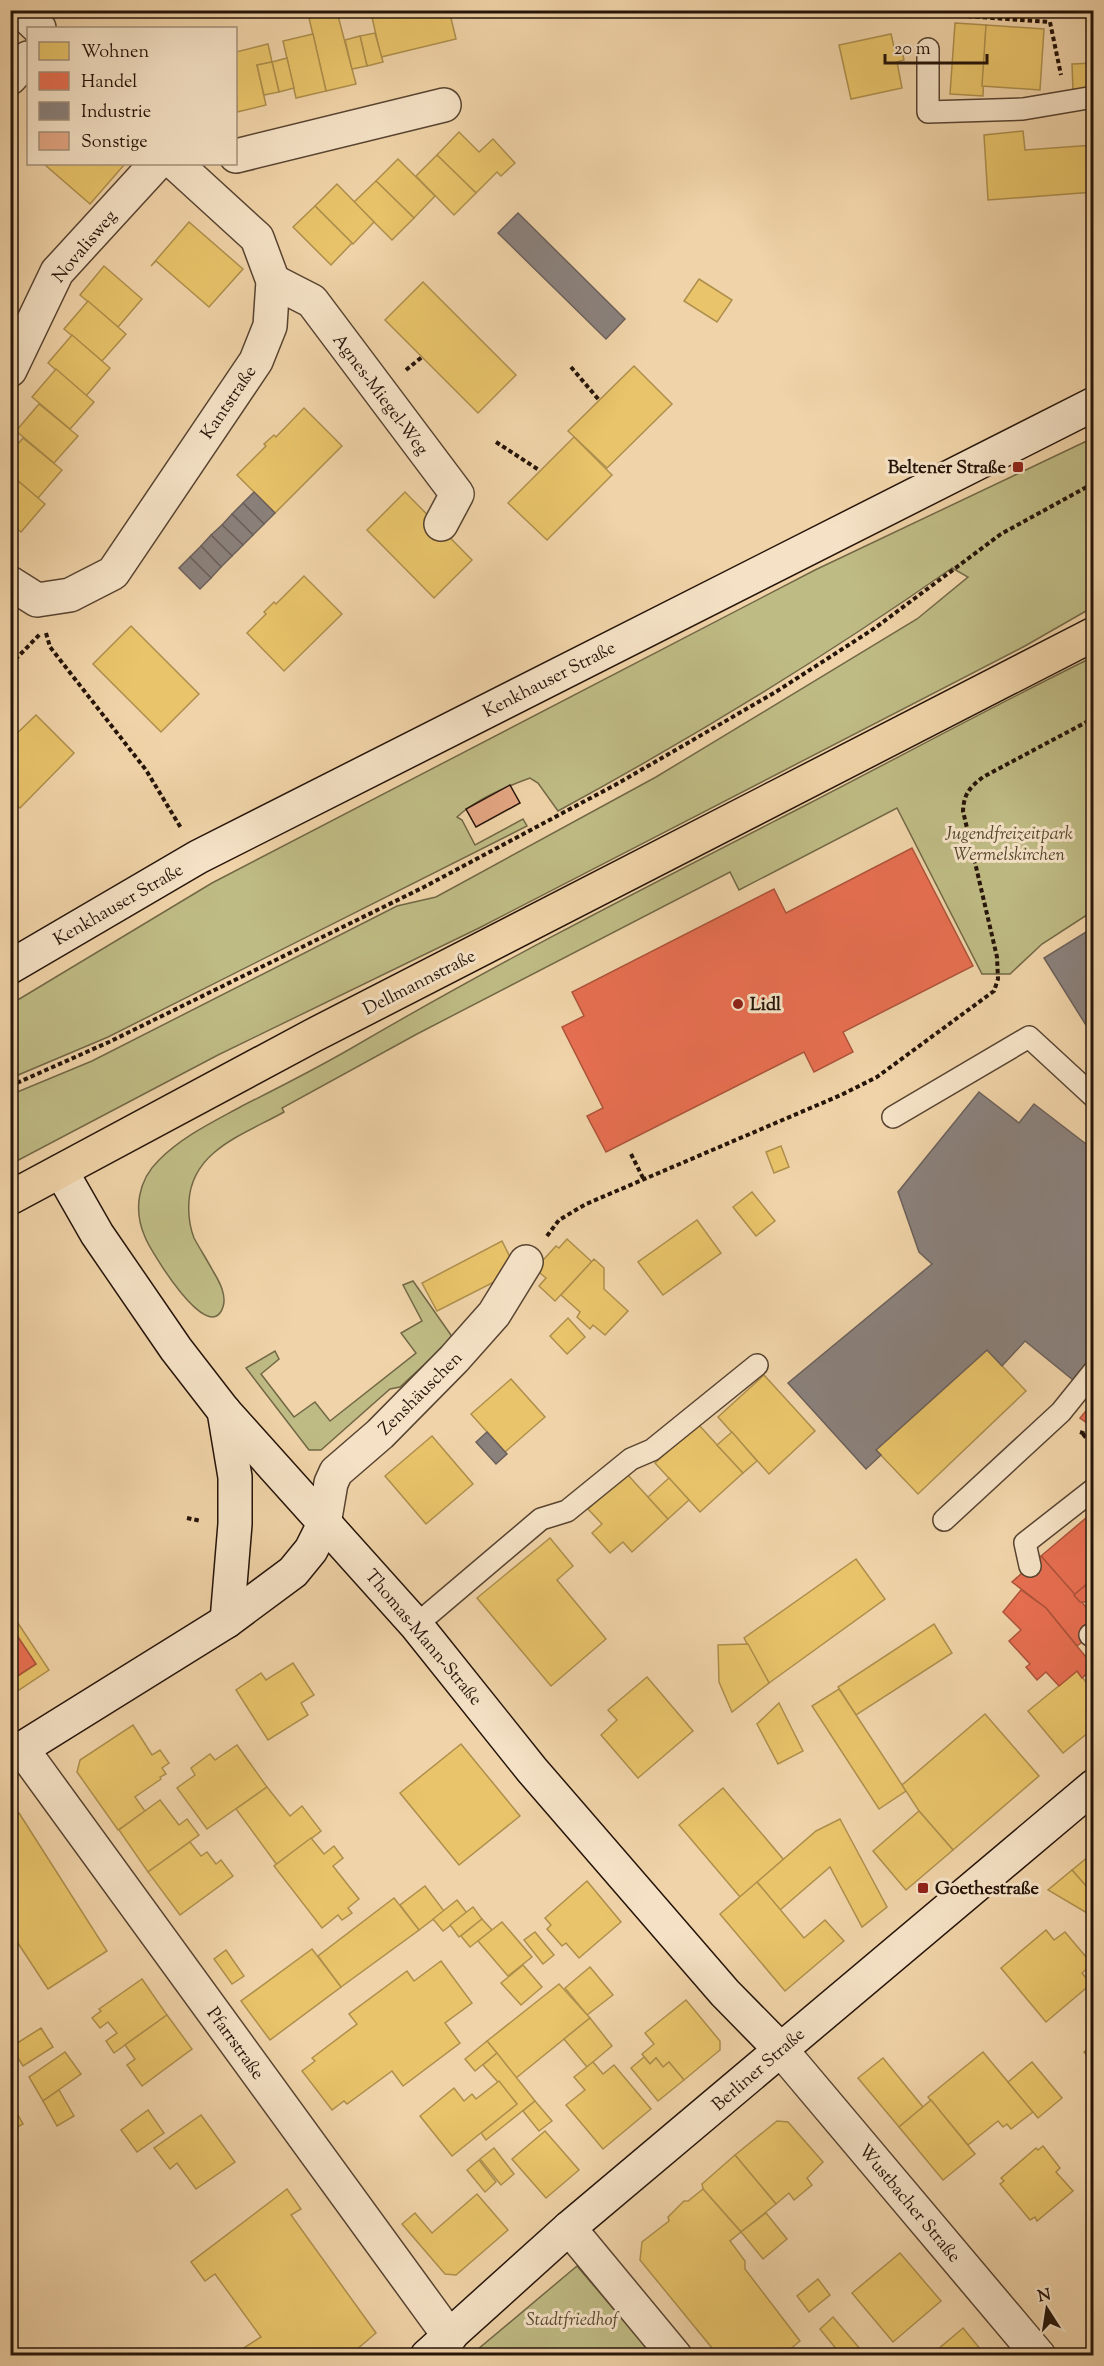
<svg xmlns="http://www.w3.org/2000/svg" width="1104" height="2366" font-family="'Sorts Mill Goudy',serif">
<rect width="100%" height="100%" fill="#f0d3a8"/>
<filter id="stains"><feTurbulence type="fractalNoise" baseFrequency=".00333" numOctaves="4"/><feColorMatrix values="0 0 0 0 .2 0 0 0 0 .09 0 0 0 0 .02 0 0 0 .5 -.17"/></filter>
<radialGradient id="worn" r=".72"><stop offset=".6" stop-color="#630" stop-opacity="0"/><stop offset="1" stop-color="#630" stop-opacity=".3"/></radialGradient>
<g fill="#bfbb84" stroke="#726846" stroke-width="1.5">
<path d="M1093,438V607L1025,646L479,928L218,1055L11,1164L10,1095L92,1061L397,906L436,897L656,777L917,619L968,577L952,568C825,657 694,737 558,811L538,783L530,778C505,787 476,799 457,817L462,820L475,845L523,819L527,826L108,1037L11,1078V1004L212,883L815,570Z"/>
<path d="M1093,657V911L1042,944L1010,974H982L897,808L739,890L730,872L417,1034L282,1108L284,1112C245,1134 192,1150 189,1201C188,1214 189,1225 194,1238C200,1249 207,1260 213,1271C219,1281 227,1295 223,1307C209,1348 150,1250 145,1237C133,1210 138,1180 159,1160C183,1136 213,1122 242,1106C278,1088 315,1069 350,1049C500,961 654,883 808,804C903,755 997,704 1093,657Z"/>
<polygon points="413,1281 453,1338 400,1387 390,1389 321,1450 309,1450 246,1368 275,1351 279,1359 261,1374 294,1417 315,1402 330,1421 416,1353 401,1333 422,1321 403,1285"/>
<polygon points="577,2266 653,2355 471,2355"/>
</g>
<g fill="#e9c46a" stroke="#ae8f4d" stroke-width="1.5">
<polygon points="380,10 449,10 456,39 381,57 371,13"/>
<polygon points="1087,10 1094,10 1094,53 1088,53"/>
<polygon points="337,12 356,84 326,91 309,18"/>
<polygon points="955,23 986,25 983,96 950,94"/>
<polygon points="986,25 1044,29 1040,90 982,86"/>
<polygon points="375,33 383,62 367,66 360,36"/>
<polygon points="313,34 326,91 296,98 283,41"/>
<polygon points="891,34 894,47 901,46 904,60 897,62 902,88 851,99 839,45"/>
<polygon points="360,36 367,66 352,69 345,40"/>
<polygon points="268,44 272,62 257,65 266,105 237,112 236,52"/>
<polygon points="287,58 294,88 279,92 272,62"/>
<polygon points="272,62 279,92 264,95 257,65"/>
<polygon points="1094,63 1094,90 1073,91 1072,64"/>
<polygon points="1023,131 1025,150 1094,145 1094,192 988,200 984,135"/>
<polygon points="459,132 479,152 493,139 515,163 501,176 497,172 476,193 437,155"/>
<polygon points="437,155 476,193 454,215 416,176"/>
<polygon points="398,159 435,196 414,218 376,181"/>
<polygon points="44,164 122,164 124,165 90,204"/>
<polygon points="376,181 414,218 392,240 354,202"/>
<polygon points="337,184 374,222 353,244 315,206"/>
<polygon points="10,186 18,192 10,201"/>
<polygon points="315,206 352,243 331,265 293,227"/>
<polygon points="189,222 243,269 209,307 156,261 151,266"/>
<polygon points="104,266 142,299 118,327 80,295"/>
<polygon points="699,279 732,300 717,322 684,301"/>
<polygon points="423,282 516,375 478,413 385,320"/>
<polygon points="88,301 126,334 102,361 64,329"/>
<polygon points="72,335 110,368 86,396 48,363"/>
<polygon points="634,366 672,404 607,468 568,431"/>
<polygon points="56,369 94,402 70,429 32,397"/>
<polygon points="39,404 78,436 54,463 16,431"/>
<polygon points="304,408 342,446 275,513 237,475 266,446 264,444 274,435 276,437"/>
<polygon points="574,437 612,475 547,540 508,503"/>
<polygon points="23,438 62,470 38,498 10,474 10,453"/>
<polygon points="10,474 45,504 21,532 10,523"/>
<polygon points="405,492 472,560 434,598 367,530"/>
<polygon points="304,576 342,614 284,671 247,633 266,614 264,612 274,602 276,604"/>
<polygon points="131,626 199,694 161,732 93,664"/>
<polygon points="36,715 74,753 20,808 10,798 10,740"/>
<polygon points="781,1146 789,1167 774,1173 766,1152"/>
<polygon points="752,1192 775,1221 756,1236 733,1207"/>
<polygon points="697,1220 721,1253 663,1295 638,1262"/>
<polygon points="567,1239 592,1262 555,1301 539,1286 546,1278 535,1269 556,1246 559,1248"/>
<polygon points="502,1241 511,1259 500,1279 437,1311 422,1283"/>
<polygon points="594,1259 604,1268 604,1289 628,1311 605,1335 593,1325 590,1329 577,1317 580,1312 561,1295"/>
<polygon points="568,1318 585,1337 567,1354 550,1336"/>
<polygon points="987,1350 1026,1391 918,1494 876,1450"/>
<polygon points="764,1375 815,1431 769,1474 718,1417"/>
<polygon points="511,1379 545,1417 505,1452 471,1414"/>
<polygon points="698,1424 743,1473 700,1512 655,1463"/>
<polygon points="732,1432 757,1461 743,1473 717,1445"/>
<polygon points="432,1436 473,1484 426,1524 385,1476"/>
<polygon points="627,1474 668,1519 632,1552 623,1542 610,1553 592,1533 602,1524 588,1509"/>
<polygon points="669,1478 689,1500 668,1519 648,1497"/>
<polygon points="550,1538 573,1566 557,1580 606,1639 551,1686 477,1598"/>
<polygon points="856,1559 885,1599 769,1683 744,1638"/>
<polygon points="10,1611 49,1670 10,1696 10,1681 36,1664 10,1625"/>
<polygon points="934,1624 952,1653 856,1715 838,1687"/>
<polygon points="748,1644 769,1683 732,1712 719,1682 718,1645"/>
<polygon points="293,1663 314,1695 301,1703 308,1715 268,1740 236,1690 261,1673 266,1680"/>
<polygon points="1077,1671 1094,1692 1094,1728 1063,1753 1028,1711"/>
<polygon points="647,1677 693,1731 638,1778 601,1735 617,1720 608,1710"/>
<polygon points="839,1689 906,1791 879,1809 812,1706"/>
<polygon points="779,1703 803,1751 778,1764 757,1724"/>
<polygon points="985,1714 1039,1776 953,1850 919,1811 902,1785"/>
<polygon points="133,1725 152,1755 160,1750 169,1763 162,1768 166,1774 160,1777 161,1779 135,1797 145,1811 118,1830 77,1772 80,1760"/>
<polygon points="461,1744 520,1816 459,1865 400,1793"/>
<polygon points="237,1745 267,1787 207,1829 177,1788 195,1775 191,1768 210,1754 215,1760"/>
<polygon points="267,1787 290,1816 302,1806 321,1831 277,1865 236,1809"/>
<polygon points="723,1788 784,1860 740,1897 679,1825"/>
<polygon points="160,1800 179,1825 187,1819 199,1835 148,1872 119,1830"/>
<polygon points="919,1811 953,1850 906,1890 873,1851"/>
<polygon points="19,1813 107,1951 48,1989 10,1931 10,1818"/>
<polygon points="840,1819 887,1907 862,1927 830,1867 780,1910 757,1882 816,1831"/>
<polygon points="311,1838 324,1854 334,1846 343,1858 333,1866 359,1899 348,1908 352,1913 342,1920 338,1915 322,1928 274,1866"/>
<polygon points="190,1842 201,1856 207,1852 216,1864 221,1860 233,1876 180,1915 148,1872"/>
<polygon points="1094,1852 1094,1895 1072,1870"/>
<polygon points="1072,1870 1094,1895 1092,1916 1048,1890"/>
<polygon points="587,1881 621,1922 579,1958 566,1943 562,1946 547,1929 551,1925 545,1918"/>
<polygon points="757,1882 804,1938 825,1920 844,1941 785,1991 720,1914"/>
<polygon points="425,1886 444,1911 419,1930 400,1905"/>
<polygon points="394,1898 419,1930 341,1987 318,1956"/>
<polygon points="457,1900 467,1913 443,1931 433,1919"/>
<polygon points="473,1907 482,1919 459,1937 450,1925"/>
<polygon points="482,1919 492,1930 470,1947 461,1936"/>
<polygon points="502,1922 532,1957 508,1976 478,1941"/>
<polygon points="1046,1930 1054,1940 1065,1932 1092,1964 1082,1973 1091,1984 1046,2022 1001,1968"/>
<polygon points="535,1932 554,1955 543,1964 524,1940"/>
<polygon points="312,1949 341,1987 270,2040 241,2001"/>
<polygon points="226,1950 244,1976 232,1984 214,1959"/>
<polygon points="441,1961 472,2003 445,2023 460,2043 403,2086 392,2071 347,2104 344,2101 332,2110 302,2071 315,2061 312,2058 357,2024 349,2014 407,1971 414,1981"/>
<polygon points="523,1965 542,1987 521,2005 501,1983"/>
<polygon points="590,1967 613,1995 587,2015 565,1988"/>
<polygon points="142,1979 167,2015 114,2053 106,2041 117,2033 108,2022 100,2028 92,2018 101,2011 99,2009"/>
<polygon points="559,1984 590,2018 516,2078 487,2041"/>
<polygon points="686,2000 720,2041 720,2050 684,2080 669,2062 663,2067 656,2058 650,2064 642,2054 654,2044 645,2033"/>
<polygon points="167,2015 192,2049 142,2086 127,2065 135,2059 125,2045"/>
<polygon points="590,2018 612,2046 587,2067 564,2039"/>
<polygon points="41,2028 53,2047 23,2066 11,2047"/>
<polygon points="487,2041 497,2053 475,2071 465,2059"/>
<polygon points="1094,2044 1094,2063 1084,2052"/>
<polygon points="65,2052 81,2074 43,2101 29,2077"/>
<polygon points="983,2052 1033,2112 1011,2129 1007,2124 1003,2127 998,2121 968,2145 928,2097"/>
<polygon points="497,2053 535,2101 486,2140 481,2133 517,2104 483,2065"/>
<polygon points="644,2057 650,2064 656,2058 663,2067 669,2062 684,2080 658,2101 631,2068"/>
<polygon points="883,2058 923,2107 899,2127 858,2078"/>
<polygon points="593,2062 603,2074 614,2065 651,2109 603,2149 566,2105 585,2090 574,2077"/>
<polygon points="1032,2062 1062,2098 1038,2118 1008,2082"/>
<polygon points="499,2081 517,2104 452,2156 420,2116 454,2088 464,2101 472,2094 476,2099"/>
<polygon points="59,2090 74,2116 57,2126 43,2101"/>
<polygon points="931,2100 975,2154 943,2180 899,2127"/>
<polygon points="10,2101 23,2124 10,2131"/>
<polygon points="535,2101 552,2121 539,2131 523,2111"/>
<polygon points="148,2110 164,2133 137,2152 121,2130"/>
<polygon points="201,2115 235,2162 196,2189 177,2163 170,2169 154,2148"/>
<polygon points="777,2121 788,2122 823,2162 807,2178 812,2185 794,2200 789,2193 776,2204 735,2155"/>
<polygon points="545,2131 579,2170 546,2198 512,2159"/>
<polygon points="1043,2146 1060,2168 1056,2172 1073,2191 1037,2221 1035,2217 1030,2220 1000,2184 1004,2181 1001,2178 1036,2148 1038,2150"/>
<polygon points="494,2148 514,2174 501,2185 480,2159"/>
<polygon points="735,2155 776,2204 741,2232 703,2189 702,2184"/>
<polygon points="479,2160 496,2182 485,2192 467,2170"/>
<polygon points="287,2189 301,2209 291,2215 376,2333 349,2356 231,2356 261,2337 215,2274 205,2281 191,2262"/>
<polygon points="703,2189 741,2232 730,2241 745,2261 745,2269 800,2341 782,2356 709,2356 706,2353 712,2348 640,2260 642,2242 669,2221 668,2217 684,2201 688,2201"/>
<polygon points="477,2194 508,2230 456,2275 445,2274 402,2224 415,2213 432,2233"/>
<polygon points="766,2213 787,2239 763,2259 741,2232"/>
<polygon points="900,2253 941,2301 893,2342 852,2293"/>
<polygon points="818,2279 830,2295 809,2312 797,2296"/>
<polygon points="833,2317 866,2356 842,2356 820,2329"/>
<polygon points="963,2328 986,2356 930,2356"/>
</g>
<g fill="#e76f51" stroke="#ad543b" stroke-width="1.5">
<polygon points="912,848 973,966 843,1032 853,1052 814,1072 804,1052 606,1152 587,1116 603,1108 562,1027 584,1016 572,992 774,889 786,913"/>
<polygon points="1094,1401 1094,1428 1080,1418"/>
<polygon points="1093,1512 1094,1578 1074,1595 1041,1556"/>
<polygon points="1041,1556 1094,1616 1094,1633 1077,1646 1046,1608 1012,1582"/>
<polygon points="1094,1578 1094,1602 1080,1602 1074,1595"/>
<polygon points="1021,1590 1046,1608 1094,1667 1082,1678 1077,1671 1059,1686 1046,1672 1037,1680 1026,1667 1030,1664 1009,1641 1021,1630 1003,1612"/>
<polygon points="10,1625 36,1664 10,1681"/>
</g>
<g fill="#8a817c" stroke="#6c605a" stroke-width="1.5">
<polygon points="518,213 625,319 606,339 498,233"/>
<polygon points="254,492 275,513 264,524 243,503"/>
<polygon points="243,503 264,524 253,535 232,514"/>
<polygon points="232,514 253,535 243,545 222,525"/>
<polygon points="222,525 243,545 232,556 211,535"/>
<polygon points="211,535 232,556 221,567 201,546"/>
<polygon points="201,546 221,567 211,578 190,557"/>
<polygon points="190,557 211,578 200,589 179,568"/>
<polygon points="1094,927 1094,1038 1044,958"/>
<polygon points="979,1092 1019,1123 1034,1104 1094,1150 1094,1354 1073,1380 1025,1341 1002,1366 987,1350 876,1450 881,1455 866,1469 788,1383 932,1264 919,1252 898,1192"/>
<polygon points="487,1432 507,1454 496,1464 476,1442"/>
</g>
<polygon fill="#e3a682" stroke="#251409" stroke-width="1.5" points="510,785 520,803 476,827 466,809"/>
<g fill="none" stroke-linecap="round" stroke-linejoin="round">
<g stroke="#584431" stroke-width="24">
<g id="lane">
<polyline points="928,49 928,112 1023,109 1094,97"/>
<polyline points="893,1117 1029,1037 1094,1097"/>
<polyline points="944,1520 1061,1412 1094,1371"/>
<polyline points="1030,1566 1025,1543 1094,1489"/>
<polyline points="416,1625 541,1519 567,1511 631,1459 652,1450 757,1365"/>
<polyline points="1090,1635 1094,1637"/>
</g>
</g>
<g stroke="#584431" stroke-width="36">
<g id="street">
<polyline points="20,10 39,28"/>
<polyline points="10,78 28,58"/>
<polyline points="236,156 444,105"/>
<polyline points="273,281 312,301 457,494 441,524"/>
<polyline points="10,370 57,272 156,164"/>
<polyline points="10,583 37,600 70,595 113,573 256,361 270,326 273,281 257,238 176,164"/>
<polyline points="324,1524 331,1483 336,1472 380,1434 454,1359 494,1314 526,1262"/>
<polyline points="22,1749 450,2337"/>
<polyline points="781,2050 1039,2356"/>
<polyline points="569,2228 675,2356"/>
</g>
</g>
<g stroke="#251409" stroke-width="36">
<g id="secondary">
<polyline points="10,967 198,857 1094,404"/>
<polyline points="61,1171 97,1234 176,1349 224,1411 416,1625 532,1770 725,1993 781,2050"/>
<polyline points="224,1411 235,1477 235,1524 227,1621"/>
<polyline points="10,1756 227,1621 293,1572 311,1550 324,1524"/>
<polyline points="427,2356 569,2228 1094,1786"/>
</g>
</g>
<g stroke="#251409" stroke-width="36">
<polyline id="primary" points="10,1198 312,1036 1094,634"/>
</g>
<g stroke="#251409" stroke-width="4" stroke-dasharray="4.5 3" stroke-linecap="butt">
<polyline points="878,10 1050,22 1061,75"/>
<polyline points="571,367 599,400"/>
<polyline points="406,370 422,357"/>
<polyline points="496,442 539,470"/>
<polyline points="46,633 50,647 146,770 181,828"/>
<polyline points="10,665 41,633"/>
<polyline points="10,1086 109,1042 424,887 615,785 774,693 875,628 1001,534 1094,483"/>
<polyline points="631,1154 643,1178"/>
<path d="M547,1236L559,1220L586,1204L841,1095L877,1077L994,991L998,979L997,957L963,811C964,794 969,788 983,777L1094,718"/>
<polyline points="1080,1432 1094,1437"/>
<polyline points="1083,1434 1094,1448"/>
<polyline points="187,1518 201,1521"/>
</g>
<use href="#lane" stroke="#f5e2c6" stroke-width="21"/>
<use href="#street" stroke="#f5e2c6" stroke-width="33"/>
<use href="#secondary" stroke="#f5e2c6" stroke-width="33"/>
<use href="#primary" stroke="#f0d3a8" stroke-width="33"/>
</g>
<g fill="#8f2418" stroke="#f5e2c6" stroke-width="2">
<rect x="1012" y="461" width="12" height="12" rx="3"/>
<circle cx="738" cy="1004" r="6"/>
<rect x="917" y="1882" width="12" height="12" rx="3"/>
</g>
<g text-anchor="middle" stroke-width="6" stroke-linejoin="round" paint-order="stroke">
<g font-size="18" fill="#251409" stroke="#f5e2c6">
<text transform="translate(84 246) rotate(-50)" y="6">Novalisweg</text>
<text transform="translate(381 394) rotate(53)" y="6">Agnes-Miegel-Weg</text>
<text transform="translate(228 402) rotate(-56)" y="6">Kantstraße</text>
<text transform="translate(549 679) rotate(-27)" y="6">Kenkhauser Straße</text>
<text transform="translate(118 904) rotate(-30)" y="6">Kenkhauser Straße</text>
<text transform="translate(419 982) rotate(-27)" y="6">Dellmannstraße</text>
<text transform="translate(420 1393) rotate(-45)" y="6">Zenshäuschen</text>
<text transform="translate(424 1637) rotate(50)" y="6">Thomas-Mann-Straße</text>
<text transform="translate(236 2043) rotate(54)" y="6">Pfarrstraße</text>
<text transform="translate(758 2069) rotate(-41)" y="6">Berliner Straße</text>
<text transform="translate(910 2203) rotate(50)" y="6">Wustbacher Straße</text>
</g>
<g font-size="18" font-weight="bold" fill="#251409" stroke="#f5e2c6" text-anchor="start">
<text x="1006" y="473" text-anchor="end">Beltener Straße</text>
<text x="750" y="1010">Lidl</text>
<text x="935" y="1894">Goethestraße</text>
</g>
<g font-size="18" font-style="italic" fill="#53462e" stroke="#f5e2c6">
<text x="1009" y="839">Jugendfreizeitpark<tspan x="1009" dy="21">Wermelskirchen</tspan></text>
<text x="572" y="2325">Stadtfriedhof</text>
</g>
</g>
<rect width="1104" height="2366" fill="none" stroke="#f0d3a8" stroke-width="36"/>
<rect x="12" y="12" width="1080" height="2342" fill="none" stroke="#251409" stroke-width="3"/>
<rect x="18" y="18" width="1068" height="2330" fill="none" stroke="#251409" stroke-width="1.5"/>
<rect x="27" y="27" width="210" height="138" fill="#f5e2c6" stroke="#a2907a" stroke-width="1.5"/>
<rect x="39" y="42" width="30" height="18" fill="#e9c46a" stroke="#a2907a" stroke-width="1.5"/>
<text x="81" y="57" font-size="18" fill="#251409">Wohnen</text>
<rect x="39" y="72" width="30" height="18" fill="#e76f51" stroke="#a2907a" stroke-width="1.5"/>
<text x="81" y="87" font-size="18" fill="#251409">Handel</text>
<rect x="39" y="102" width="30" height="18" fill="#8a817c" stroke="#a2907a" stroke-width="1.5"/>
<text x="81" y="117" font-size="18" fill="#251409">Industrie</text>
<rect x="39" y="132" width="30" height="18" fill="#e3a682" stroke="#a2907a" stroke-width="1.5"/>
<text x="81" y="147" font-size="18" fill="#251409">Sonstige</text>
<g transform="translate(1047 2309) rotate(348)" stroke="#f5e2c6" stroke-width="4.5" paint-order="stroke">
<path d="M0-4.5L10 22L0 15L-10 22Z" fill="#251409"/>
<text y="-9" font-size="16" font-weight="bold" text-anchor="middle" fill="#251409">N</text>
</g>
<path d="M885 54v9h102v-9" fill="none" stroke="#251409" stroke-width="3"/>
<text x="894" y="54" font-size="18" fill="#251409" stroke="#f5e2c6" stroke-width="4.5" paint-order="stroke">20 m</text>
<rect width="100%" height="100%" filter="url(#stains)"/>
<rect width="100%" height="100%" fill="url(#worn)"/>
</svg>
